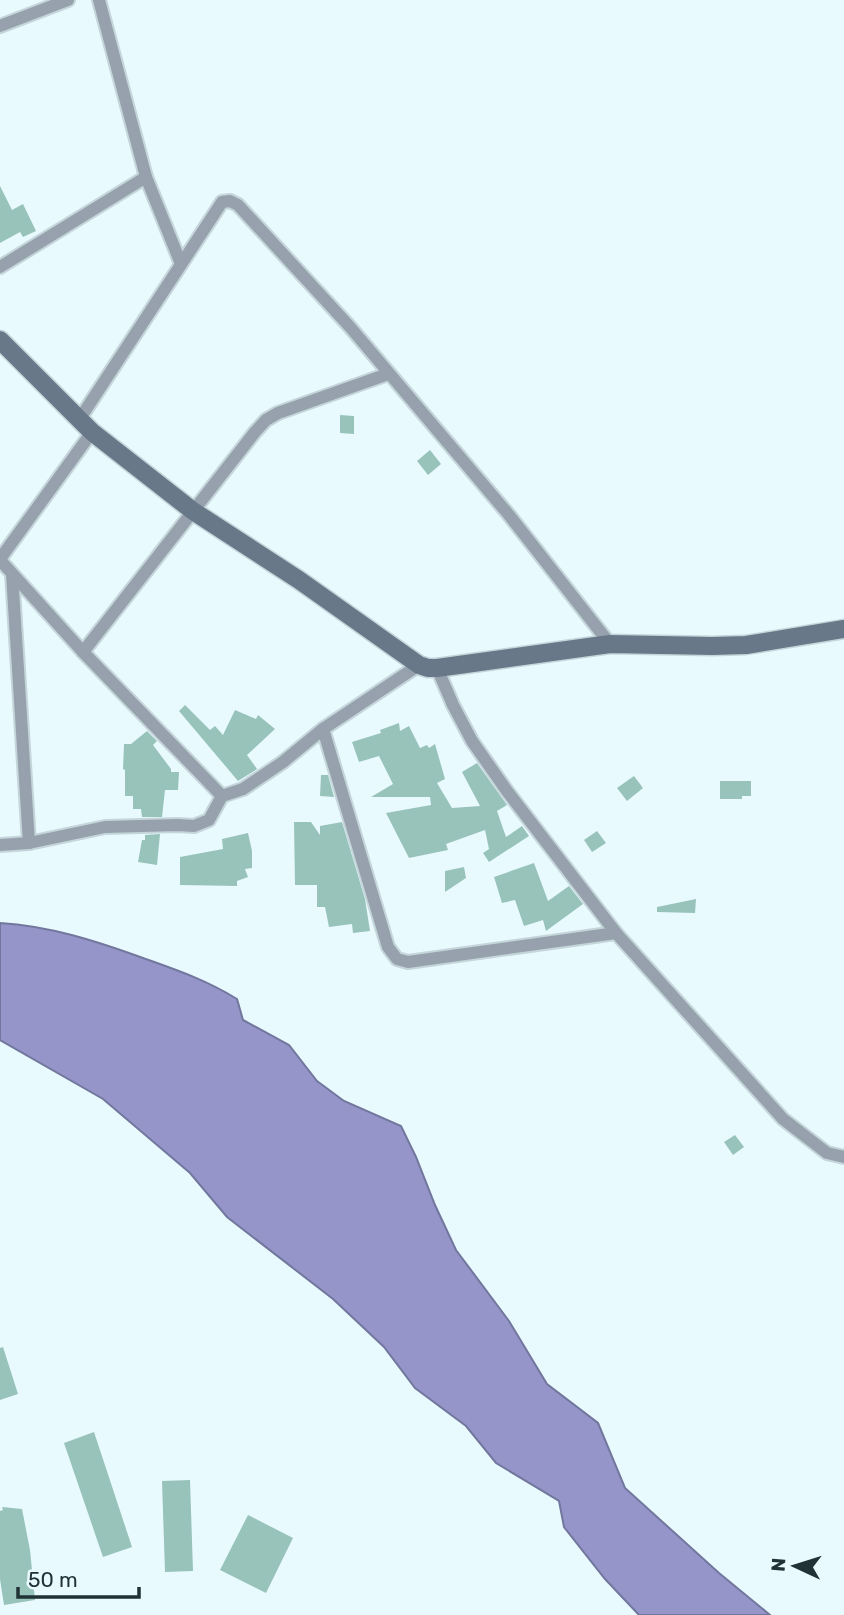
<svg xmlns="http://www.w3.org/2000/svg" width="844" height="1615" font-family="Rubik,sans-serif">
<rect width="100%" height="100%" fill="#e9fafe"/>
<path fill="#9595c9" stroke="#72779d" stroke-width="2" d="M0,923C50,926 96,941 143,958C177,970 206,980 237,999L243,1020L289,1045L317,1081L344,1101L401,1126L416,1157L435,1205L456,1250L509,1321L547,1384L598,1423L625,1488L719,1573L770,1615H639L605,1579L564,1527L559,1501L496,1463L466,1426L415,1388L384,1347L333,1299L227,1217L190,1173L103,1099L0,1040Z"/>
<g fill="#98c3ba">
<polygon points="0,186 12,210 23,204 36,231 23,237 20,232 0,243"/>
<polygon points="340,415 354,416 354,434 340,433"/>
<polygon points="430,450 441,464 428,475 417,461"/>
<polygon points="185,705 210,730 215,726 223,735 235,710 256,719 258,715 275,729 247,755 257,769 238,781 179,711"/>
<polygon points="399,723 400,731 409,726 420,748 427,745 429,748 435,744 445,779 437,783 452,808 480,806 462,772 477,763 507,805 497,811 506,837 522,826 529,836 489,862 483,853 489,849 485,830 446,844 448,850 409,858 386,813 431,805 430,797 371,797 393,784 379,756 359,762 352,742 381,733 380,730"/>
<polygon points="147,731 157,741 153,745 171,769 171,772 179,772 178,790 165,790 162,817 142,817 141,809 133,809 133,796 125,796 125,770 123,769 124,744 131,744"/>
<polygon points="321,775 328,775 334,797 320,796"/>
<polygon points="634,776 643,788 627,801 617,788"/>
<polygon points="720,781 751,781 751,796 742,796 742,799 720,799"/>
<polygon points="294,822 311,822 320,835 320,826 342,822 365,899 370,931 353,933 352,924 329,927 325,907 317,907 317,885 295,885"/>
<polygon points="597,831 606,843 592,852 584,840"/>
<polygon points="248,833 252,851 252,868 245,869 248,877 237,881 237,886 180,885 180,857 223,849 222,839"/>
<polygon points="160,834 157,865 138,862 142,840 145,840 145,835"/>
<polygon points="534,863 548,901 569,886 583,904 546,931 543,920 524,926 515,900 502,903 494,877"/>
<polygon points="464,867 466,878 445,892 445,871"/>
<polygon points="696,899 695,913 657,912 657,907"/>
<polygon points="735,1135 744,1147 733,1155 724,1142"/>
<polygon points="3,1347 18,1394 0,1400 0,1348"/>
<polygon points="94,1432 132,1547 103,1557 64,1443"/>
<polygon points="190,1480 193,1571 165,1572 162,1481"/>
<polygon points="2,1507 22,1509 30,1550 35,1600 4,1605 0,1579 0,1511 3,1510"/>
<polygon points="248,1515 293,1538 266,1593 220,1570"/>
</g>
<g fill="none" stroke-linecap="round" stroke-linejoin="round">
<g stroke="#c5d6da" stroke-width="16">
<g id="street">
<polyline points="99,0 146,177 181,264"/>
<polyline points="0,26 68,0"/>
<polyline points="0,267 146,177"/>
<polyline points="79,420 222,202 230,201 238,205 350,327 509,515 610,644"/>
<polyline points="0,559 92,432"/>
<polyline points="0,560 83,652 222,796"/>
<polyline points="12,574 29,843"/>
<polyline points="83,652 255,432 266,420 278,413 388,374"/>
<polyline points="437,668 453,705 472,741 507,791 616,933 783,1119 827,1153 844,1157"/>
<polyline points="323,729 388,947 397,959 408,962 616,933"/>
<polyline points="0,845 29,843 105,827 178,825 194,826 209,820 222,796 243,789 283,762 323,729 419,665"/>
</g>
</g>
<g stroke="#c5d6da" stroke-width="21">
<polyline id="secondary" points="0,340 92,432 193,511 299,580 419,665 428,668 437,668 610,644 712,646 746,645 844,629"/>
</g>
<use href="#street" stroke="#96a1ad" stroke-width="12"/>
<use href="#secondary" stroke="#687889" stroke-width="18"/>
</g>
<g transform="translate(795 1566) rotate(274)" stroke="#e9fafe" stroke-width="5" paint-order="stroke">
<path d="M0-5L12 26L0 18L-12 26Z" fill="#213237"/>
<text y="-10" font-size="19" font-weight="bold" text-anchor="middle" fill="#213237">N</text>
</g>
<path d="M18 1587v10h121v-10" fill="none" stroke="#213237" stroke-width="3.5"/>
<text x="28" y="1587" font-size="21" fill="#213237" stroke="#e9fafe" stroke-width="5" paint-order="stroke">50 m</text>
</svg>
